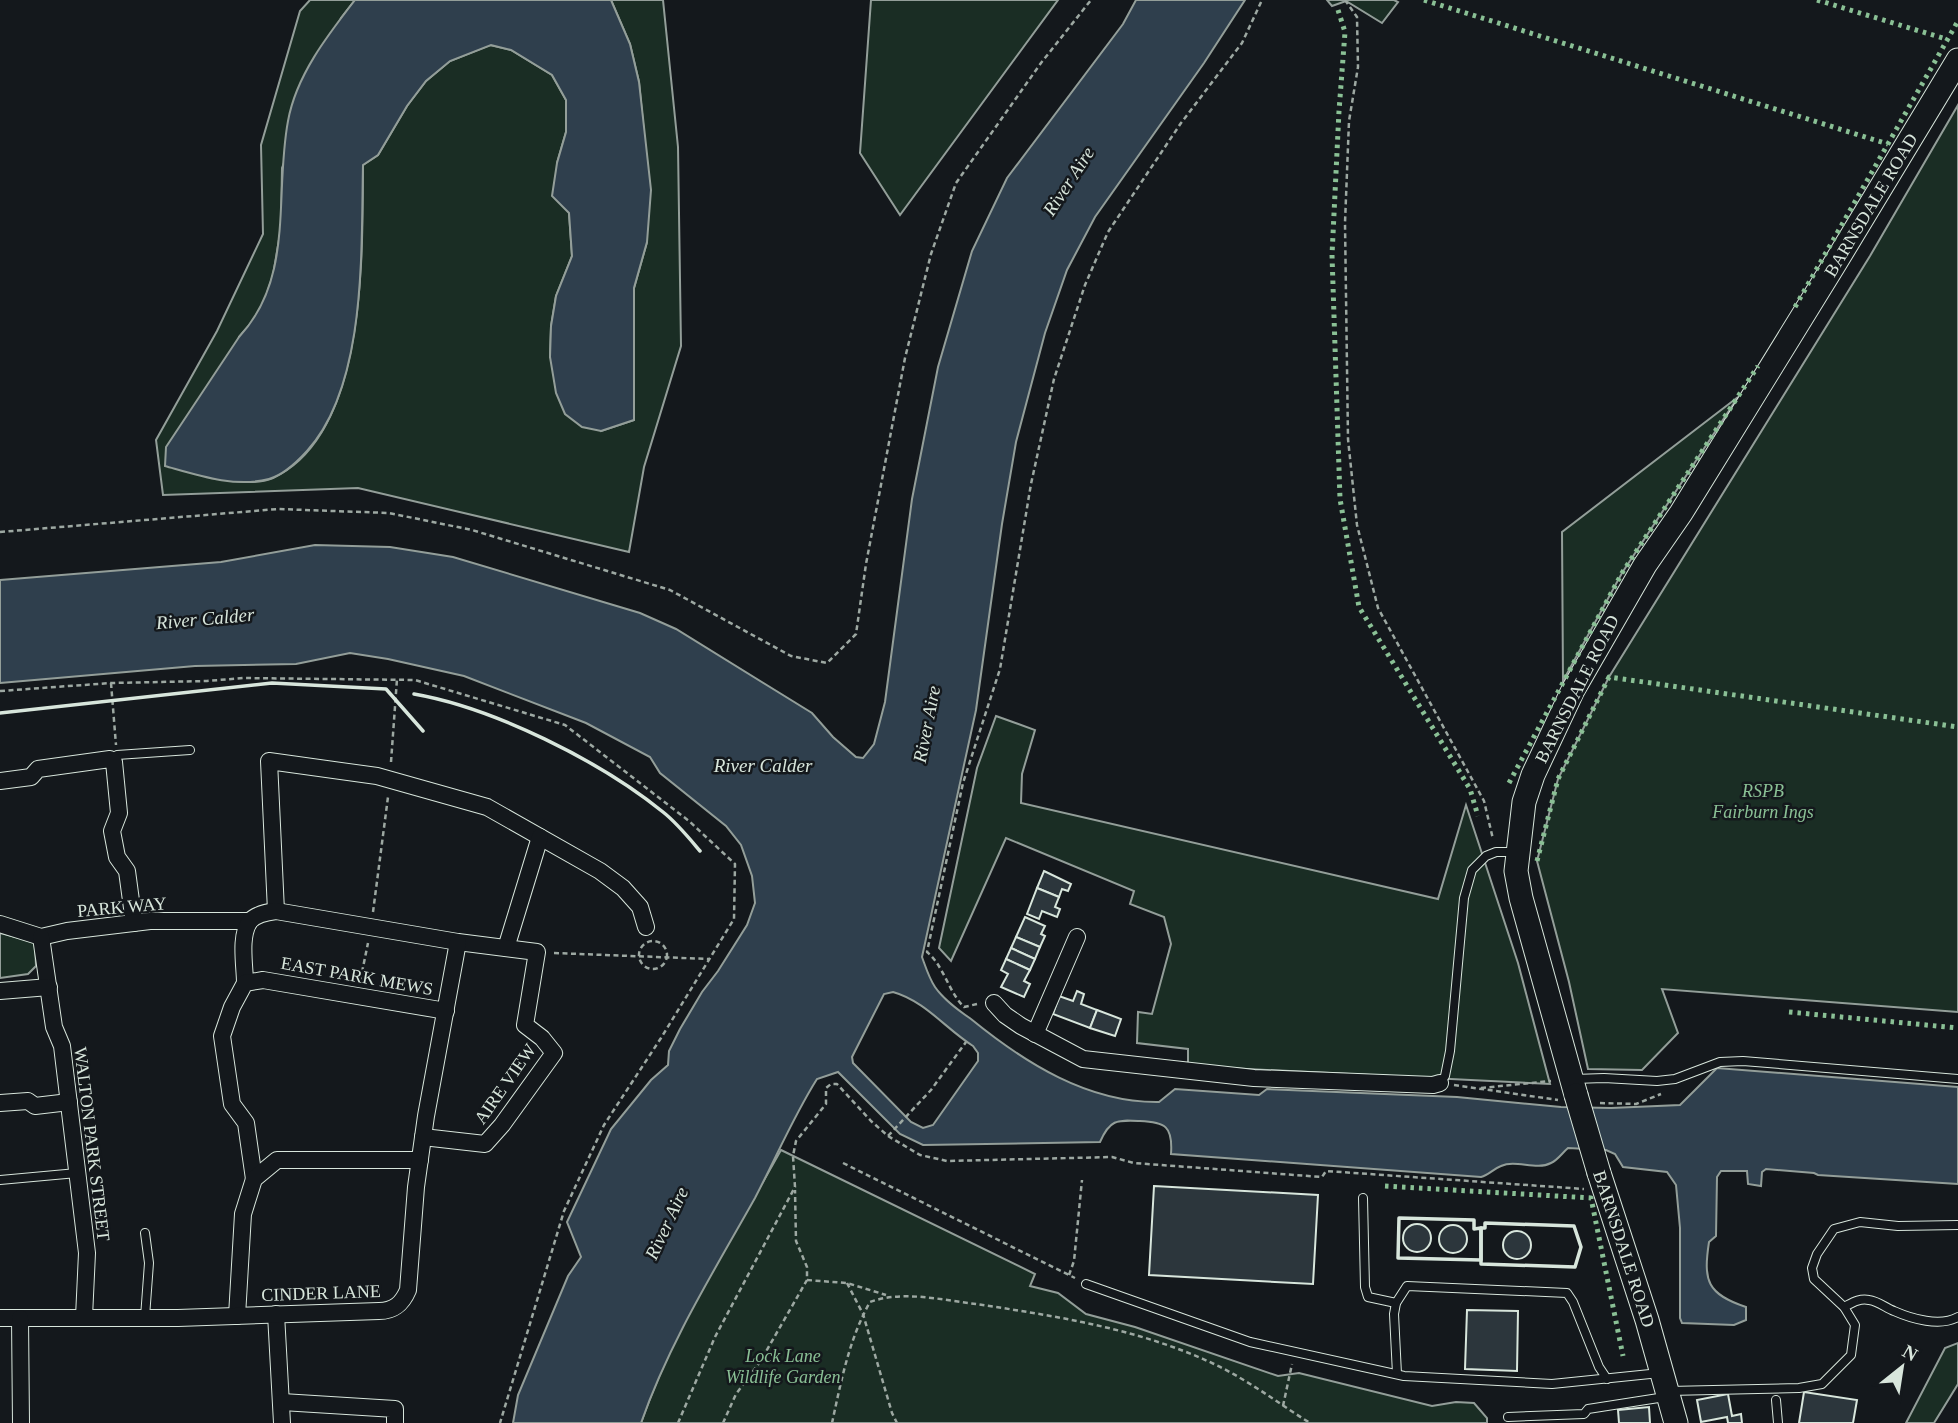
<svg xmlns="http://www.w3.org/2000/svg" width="1958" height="1423" font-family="'Times New Roman',serif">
<rect width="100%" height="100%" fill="#14181c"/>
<g fill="#1a2d24" stroke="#939e99" stroke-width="2">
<path d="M310,0H355L341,18L282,168L281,228L273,275L264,302L252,322L239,337L210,478C230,480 254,486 273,478C368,434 362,253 363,165L378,155L407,106L426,81L450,61L490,45L511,50L552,75L566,100V132L557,163L569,213L572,256L556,296L551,326L550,357L601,431L634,420V288L647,242L644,133L639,82L630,44L611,0H663L678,147L681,346L644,467L629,552L358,488L163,495L156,440L217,331L263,234L261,145L300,11Z"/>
<polygon points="871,0 1058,0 900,215 860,153"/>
<polygon points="1327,0 1394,0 1398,2 1382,23 1346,1 1332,6"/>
<polygon points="1958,105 1958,1012 1662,989 1678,1033 1642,1070 1588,1069 1569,982 1537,861 1558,779 1609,677 1870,256"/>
<polygon points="1738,397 1622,573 1563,681 1562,532"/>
<polygon points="996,716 1035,730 1022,774 1021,803 1438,899 1466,805 1518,963 1550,1084 1188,1066 1188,1049 1137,1043 1138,1012 1152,1014 1171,944 1164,917 1130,904 1134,891 1006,838 951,961 939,948 977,768"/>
<polygon points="0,933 35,942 36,966 28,974 0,978"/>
<path d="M781,1150L1035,1274L1030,1286L1058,1293L1086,1314L1135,1327L1278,1376L1299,1373L1432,1406L1456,1402L1474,1403L1487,1418V1423H641C674,1327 732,1238 781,1150Z"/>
<polygon points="1958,1343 1958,1384 1934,1423 1906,1423 1945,1348"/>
</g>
<g fill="#2f3f4d" stroke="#939e99" stroke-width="2" fill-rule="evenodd">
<path d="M355,0H611L630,44L639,82L651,190L647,242L634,288V420L601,431L582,427L565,414L556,393L550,357L551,326L556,296L572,256L569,213L552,196L557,163L566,132V100L552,75L511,50L491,45L450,61L426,81L407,106L378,155L363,165C361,250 367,385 307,451C297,462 283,475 269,479C235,488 197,475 165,466L166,447L239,337C295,277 274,195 288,121C296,76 327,36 355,0Z"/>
<path d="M1136,0H1245L1204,63L1095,217L1067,270L1045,333L1016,442L1002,524L976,710L922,957C926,968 929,978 935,987C944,1000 958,1010 971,1019C1025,1063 1088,1103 1159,1102L1175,1089L1259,1095L1267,1089L1457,1097L1561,1107L1611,1108L1680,1105L1717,1068L1958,1087V1184L1818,1175L1814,1173L1766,1169L1762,1172L1761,1186L1748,1184L1747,1171H1721L1717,1177L1716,1236L1709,1242C1703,1281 1707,1294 1746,1307V1320L1734,1325L1682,1323L1680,1318V1228L1676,1185L1667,1172L1623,1167L1615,1154L1606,1150L1568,1148C1562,1153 1558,1160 1551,1163C1536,1171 1516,1159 1501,1166C1493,1169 1489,1175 1481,1177L1171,1154C1173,1126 1165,1122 1140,1121C1117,1120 1110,1119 1100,1142L923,1145L900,1134L838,1072L817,1079C793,1117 776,1158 755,1198C714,1271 669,1343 641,1423H513L518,1395L568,1276L581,1257L567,1222L611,1129L651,1080L668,1065L669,1051L680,1029L702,992L718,971L747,925L755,903L752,876L741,845L726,826L660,773L650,757L586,723L464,676L388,659L350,653L296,664L195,666L0,683V580L221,562L315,545L390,547L453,557L640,613L676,629L812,713L833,737L856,757L863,758L874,744L885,702L912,499L938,367L972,251L1007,178L1123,24ZM893,992C925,1001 946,1029 973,1046L978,1053V1061L933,1125L923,1128L911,1122L853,1063L852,1057L884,994Z"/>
</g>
<g fill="#2c363c" stroke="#d8e6dc" stroke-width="2">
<polygon points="1044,871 1071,884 1068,891 1062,889 1059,897 1037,888"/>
<polygon points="1037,888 1059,897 1055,907 1060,909 1057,917 1042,911 1039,919 1027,914"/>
<polygon points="1025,917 1045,926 1041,934 1045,936 1040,947 1016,937"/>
<polygon points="1016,937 1040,947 1035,959 1011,948"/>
<polygon points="1011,948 1035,959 1030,970 1006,959"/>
<polygon points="1006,959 1030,970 1024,981 1030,984 1024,997 1001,987 1008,974 1001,970"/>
<polygon points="1077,991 1084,994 1081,1004 1097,1010 1090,1028 1053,1014 1059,996 1073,1001"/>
<polygon points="1097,1010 1121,1019 1115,1036 1090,1028"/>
<polygon points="1154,1186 1318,1195 1313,1284 1149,1275"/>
<circle cx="1417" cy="1238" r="14"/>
<circle cx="1453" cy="1239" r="14"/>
<circle cx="1517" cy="1245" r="14"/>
<polygon points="1467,1310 1518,1311 1517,1371 1465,1369"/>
<polygon points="1804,1392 1857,1400 1853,1423 1799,1423"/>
<polygon points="1728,1394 1732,1416 1741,1414 1742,1423 1728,1423 1727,1417 1701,1422 1697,1400"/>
<polygon points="1649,1407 1650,1423 1619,1423 1618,1410"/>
</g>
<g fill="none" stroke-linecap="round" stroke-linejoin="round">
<g stroke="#d8e6dc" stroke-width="10">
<g id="lane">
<polyline points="110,759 117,755 190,750"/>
<polyline points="1574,1079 1604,1078 1657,1081 1675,1079 1720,1062 1743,1061 1958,1079"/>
<polyline points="1440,1083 1445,1076 1450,1051 1464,898 1472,870 1486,856 1496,852 1517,852"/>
<polyline points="0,1180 77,1173"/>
<polyline points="1363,1198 1365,1287 1368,1297 1396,1303"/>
<polyline points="1086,1284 1250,1342 1404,1376 1552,1384 1660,1373"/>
<path d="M1844,1307C1852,1303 1859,1298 1869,1300C1878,1301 1886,1308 1894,1311C1912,1319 1940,1327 1958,1317"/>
<polyline points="145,1317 149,1263 145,1233"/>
<polyline points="1397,1374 1394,1314 1396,1303 1407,1286 1567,1293 1573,1302 1599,1367 1607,1379"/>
<polyline points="1669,1391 1799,1388 1822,1384 1851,1355 1855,1325 1844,1307 1814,1279 1812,1268 1817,1254 1834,1229 1860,1222 1898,1226 1958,1225"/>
<polyline points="1776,1400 1778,1423"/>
<polyline points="1508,1417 1584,1414 1588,1409 1665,1397"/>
</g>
</g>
<g stroke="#d8e6dc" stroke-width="18">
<g id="street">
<polyline points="0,781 31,777 38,769 110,759 114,762 119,813 112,831 117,857 127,871 134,923"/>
<polyline points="276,911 269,761 377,776 487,807 600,871 623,888 640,907 646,927"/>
<polyline points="0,924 41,937 67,931 150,921 250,921"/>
<polyline points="41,937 54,1027 62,1046 87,1253 84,1317"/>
<polyline points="506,948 540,837"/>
<path d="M245,983C245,966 239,936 250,921C256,914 268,912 276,911L458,942L537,952L525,1025L542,1038L554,1053L502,1125L485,1144L423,1137"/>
<polyline points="0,991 49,987"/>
<polyline points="994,1003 1005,1015 1021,1026 1083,1059 1254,1078 1433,1085 1440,1083"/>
<polyline points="1035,1034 1077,937"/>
<polyline points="0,1103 28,1101 35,1106 69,1102"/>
<polyline points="254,1179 246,1123 232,1104 222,1036 232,1007 245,983 263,980 446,1011"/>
<polyline points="276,1314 282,1423"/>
<polyline points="237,1316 243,1214 254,1179 277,1160 420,1160"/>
<path d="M0,1318H178L379,1311C394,1311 402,1304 408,1290L416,1187L426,1116L458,942"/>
<polyline points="20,1318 21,1423"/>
<polyline points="282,1402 395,1409 395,1423"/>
</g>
</g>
<g stroke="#d8e6dc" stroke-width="25">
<g id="primary">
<polyline points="1576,1095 1521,898 1516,871 1524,802 1533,775 1573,690 1645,565 1681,513 1834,265 1958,60"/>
<polyline points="1599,1173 1647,1320 1676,1423"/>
</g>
</g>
<g stroke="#9da8a2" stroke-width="2.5" stroke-dasharray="5 3.5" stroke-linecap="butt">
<polyline points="1345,0 1357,17 1358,67 1349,121 1345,223 1348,439 1357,525 1378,608 1484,801 1493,839"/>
<polyline points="0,532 278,509 389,513 472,530 670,590 791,656 827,663 856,634 866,564 905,358 931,254 956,183 1041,63 1091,0"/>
<polyline points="111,683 116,745"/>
<polyline points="0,691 111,683 207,681 243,678 415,680 565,725 689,821 735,864 734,919 661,1038 604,1125 564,1211 500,1423"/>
<polyline points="391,762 397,679"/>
<polyline points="373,912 388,797"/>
<circle cx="653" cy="955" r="14"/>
<polyline points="554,953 709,959"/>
<polyline points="363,980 361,977 368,943"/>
<path d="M977,1004L964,1007C948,991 944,966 927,952L963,783L1000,669L1031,484L1054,379L1085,285L1108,232L1181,123L1242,43L1262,0"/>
<polyline points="1454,1085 1558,1100"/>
<polyline points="1481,1088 1551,1081"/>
<polyline points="1600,1103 1636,1104 1661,1094"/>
<polyline points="888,1136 920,1155 947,1161 1112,1157 1134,1163 1322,1177 1326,1171 1584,1189"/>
<polyline points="843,1163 1075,1278"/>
<polyline points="1069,1275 1074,1261 1082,1180"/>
<polyline points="807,1280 847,1283 886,1295"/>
<polyline points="847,1283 863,1314 892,1413 897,1423"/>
<polyline points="1283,1406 1292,1364"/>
<polyline points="678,1423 715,1337 795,1187 793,1156 796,1141 826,1104 826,1088 831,1084 837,1084 871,1121 888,1136 931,1090 966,1042"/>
<polyline points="723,1423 736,1394 760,1362 807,1280 807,1267 796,1241 795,1190"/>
<path d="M832,1423C841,1382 849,1339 870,1302C902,1290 942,1300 976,1304C1056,1316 1140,1329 1214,1364C1248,1380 1278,1403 1310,1423"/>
</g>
<use href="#lane" stroke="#14181c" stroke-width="8"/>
<use href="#street" stroke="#14181c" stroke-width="16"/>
<use href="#primary" stroke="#14181c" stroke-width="23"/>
<g stroke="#d8e6dc" stroke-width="25" stroke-linecap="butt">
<polyline id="primary-bridge" points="1576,1095 1599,1173"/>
</g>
<use href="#primary-bridge" stroke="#14181c" stroke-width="23"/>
<g stroke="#8ac095" stroke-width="5" stroke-dasharray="3.5 5" stroke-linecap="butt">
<polyline points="1424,0 1888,144"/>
<polyline points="1817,0 1946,39"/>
<polyline points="1338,10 1345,32 1339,111 1332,255 1340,499 1359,607 1470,789 1478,816"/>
<polyline points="1795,307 1958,21"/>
<polyline points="1509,783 1622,573 1758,366"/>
<polyline points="1537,861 1558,779 1609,677 1958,727"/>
<polyline points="1789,1012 1958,1028"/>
<polyline points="1385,1186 1591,1198 1623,1356"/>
</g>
<g stroke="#d8e6dc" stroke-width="3.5">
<path d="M414,694C494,708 600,761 663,812C677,823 689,838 700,851"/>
<polyline points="0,713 272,683 386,689 423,731"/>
<polygon points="1399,1218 1474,1220 1474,1229 1481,1228 1481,1260 1398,1258"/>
<polygon points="1485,1223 1574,1226 1581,1247 1575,1267 1481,1264 1481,1228 1485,1228"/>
</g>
</g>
<g text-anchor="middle" stroke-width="5" stroke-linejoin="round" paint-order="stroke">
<g font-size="18" fill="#d8e6dc" stroke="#14181c">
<text transform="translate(1871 205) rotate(-59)" y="6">BARNSDALE ROAD</text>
<text transform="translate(1577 689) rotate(-63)" y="6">BARNSDALE ROAD</text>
<text transform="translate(122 907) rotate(-5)" y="6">PARK WAY</text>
<text transform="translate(357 976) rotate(10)" y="6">EAST PARK MEWS</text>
<text transform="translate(505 1084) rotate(-55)" y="6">AIRE VIEW</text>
<text transform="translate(92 1144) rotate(83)" y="6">WALTON PARK STREET</text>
<text transform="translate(1624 1249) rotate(72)" y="6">BARNSDALE ROAD</text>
<text transform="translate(321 1293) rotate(-2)" y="6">CINDER LANE</text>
</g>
<g font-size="18" font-style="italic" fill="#8ac095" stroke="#14181c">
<text x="1763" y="797">RSPB<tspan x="1763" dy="21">Fairburn Ings</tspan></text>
<text x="783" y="1362">Lock Lane<tspan x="783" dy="21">Wildlife Garden</tspan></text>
</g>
<g font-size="19" font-style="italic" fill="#d8e6dc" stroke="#14181c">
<text transform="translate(1068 181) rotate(-57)" y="7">River Aire</text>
<text transform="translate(205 618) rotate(-5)" y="7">River Calder</text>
<text transform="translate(926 724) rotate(-79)" y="7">River Aire</text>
<text x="763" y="772">River Calder</text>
<text transform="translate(666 1223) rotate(-65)" y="7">River Aire</text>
</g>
</g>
<g transform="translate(1902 1367) rotate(30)" stroke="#14181c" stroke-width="5" paint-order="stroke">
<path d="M0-5L12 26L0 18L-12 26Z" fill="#d8e6dc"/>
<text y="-10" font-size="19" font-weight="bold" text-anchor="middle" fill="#d8e6dc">N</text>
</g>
</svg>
